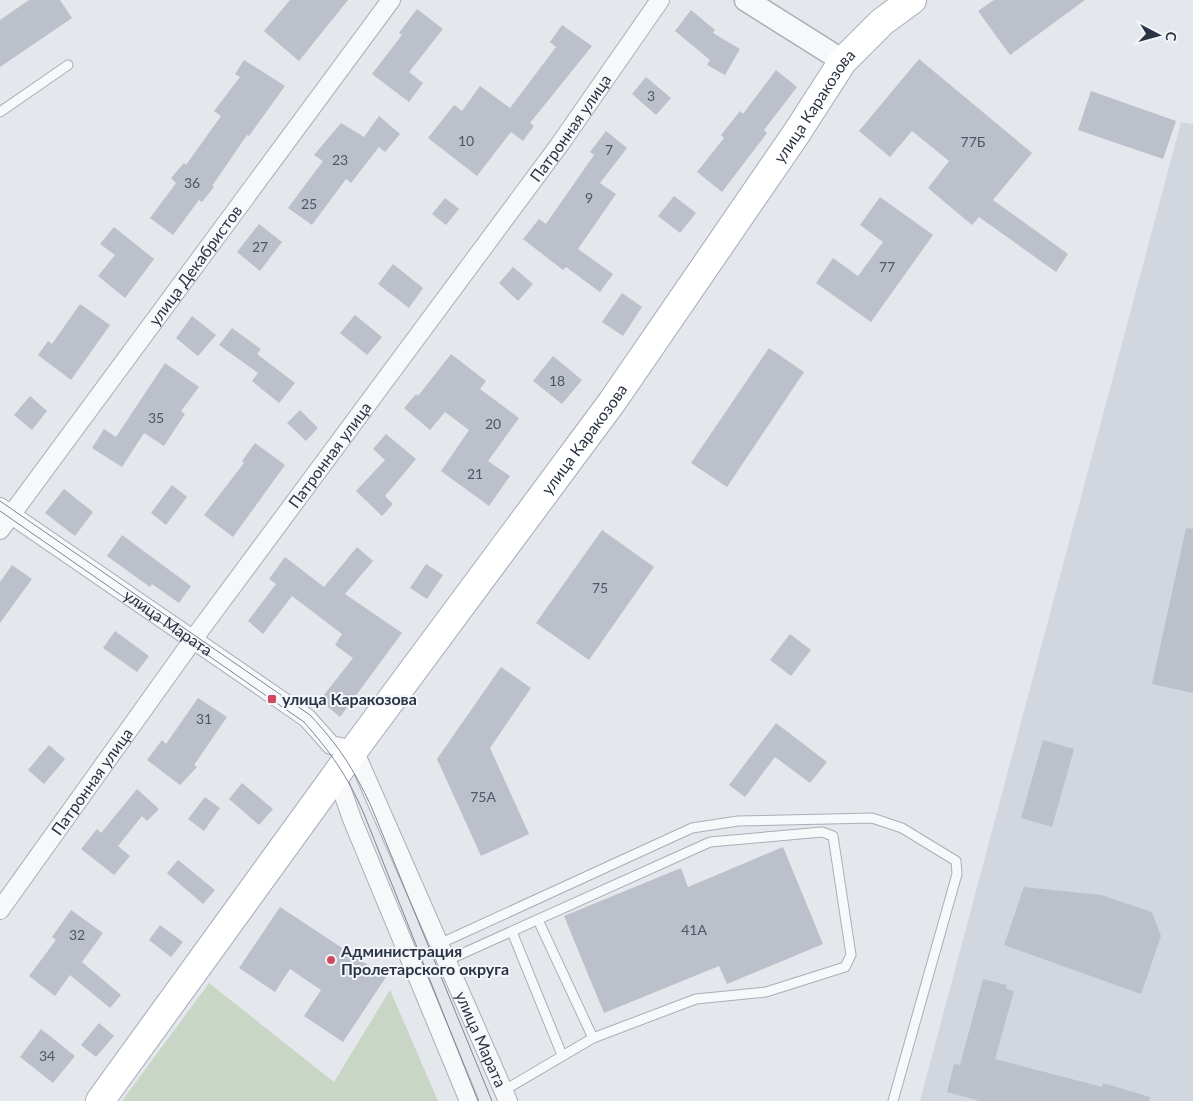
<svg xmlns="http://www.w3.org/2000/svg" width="1193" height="1101" font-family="Lato,sans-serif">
<rect width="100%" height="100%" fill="#e4e7ec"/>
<polygon fill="#d2d6de" points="1181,122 1193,124 1193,1101 920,1101"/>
<polygon fill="#c9d6c5" points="209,983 334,1082 390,990 438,1101 122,1101"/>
<g fill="#bbc0ca">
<polygon points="29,0 60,0 72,18 0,67 0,20"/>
<polygon points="290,0 348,0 299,61 264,31"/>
<polygon points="994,0 1085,0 1010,55 978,11"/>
<polygon points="417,9 443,29 409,72 423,83 409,102 372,74 402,35 399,33"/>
<polygon points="691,10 715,30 713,33 740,49 725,75 707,65 710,60 675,31"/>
<polygon points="562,25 592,46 530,123 534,126 523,141 511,132 477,176 428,138 454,105 462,111 480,86 510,108 556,47 550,42"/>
<polygon points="919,59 1032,153 993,200 1068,254 1056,272 979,217 972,225 928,188 949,161 912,131 890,157 859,131"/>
<polygon points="244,60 285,86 249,136 247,135 212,186 214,187 202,202 199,200 173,235 150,218 176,183 171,178 184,163 186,165 221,116 214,111 240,77 235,74"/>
<polygon points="776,70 797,87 764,130 767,133 722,192 697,172 724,138 721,135 740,111 743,114"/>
<polygon points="646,77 671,98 656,115 632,94"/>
<polygon points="1091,91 1176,121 1163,159 1078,130"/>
<polygon points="379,116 400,134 385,152 379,147 351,183 346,179 312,225 288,208 323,161 314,155 341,123 364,137"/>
<polygon points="606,131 627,148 600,183 616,194 578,249 613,274 600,292 566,267 563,270 523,239 539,219 546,224 594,155 590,152"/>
<polygon points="674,196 696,213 680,233 658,216"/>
<polygon points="880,197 933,235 871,322 816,283 833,258 858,276 883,242 860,225"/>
<polygon points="445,198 459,209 446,225 432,214"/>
<polygon points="259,224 282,242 260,271 237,252"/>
<polygon points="114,227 154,259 125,298 98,276 115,255 100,244"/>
<polygon points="393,264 423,288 409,308 378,284"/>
<polygon points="513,267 533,284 518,301 499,283"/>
<polygon points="622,293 642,307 623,336 602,322"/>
<polygon points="80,304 110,325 71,380 38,355 48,341 52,344"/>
<polygon points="355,315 382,337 367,355 340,333"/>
<polygon points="192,316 216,335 198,356 176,338"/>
<polygon points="232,328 261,349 257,354 295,383 279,403 252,381 258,373 219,345"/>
<polygon points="769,348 804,372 727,487 691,463"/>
<polygon points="451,354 486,381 480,389 519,418 488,461 510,476 489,506 441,471 469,430 445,412 430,430 404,408 416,394 418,396"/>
<polygon points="553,356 582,380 562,404 533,381"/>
<polygon points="165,363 199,387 181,411 185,414 164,446 144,433 122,467 92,448 104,429 116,437"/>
<polygon points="30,396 47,411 32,430 14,415"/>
<polygon points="300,410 318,428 306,441 287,423"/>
<polygon points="386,434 416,459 385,496 393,504 382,516 356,491 385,460 373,449"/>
<polygon points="255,443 285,465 233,537 204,515 244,463 242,461"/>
<polygon points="172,485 187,497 166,525 151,513"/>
<polygon points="64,489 93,512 75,536 45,513"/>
<polygon points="1186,528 1193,529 1193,693 1152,684"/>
<polygon points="602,530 654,567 589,660 536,623"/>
<polygon points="122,535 191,586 179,603 152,584 150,587 107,556"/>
<polygon points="357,547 373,561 345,594 402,633 340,717 320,700 353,658 335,645 342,634 292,596 263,634 248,621 276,584 269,579 285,557 324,587"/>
<polygon points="426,564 443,575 427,599 410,588"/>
<polygon points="12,565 32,579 0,623 0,582"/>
<polygon points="115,631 149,656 137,672 103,648"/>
<polygon points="790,634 811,650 791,676 770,660"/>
<polygon points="501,667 531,688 490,748 529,834 481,856 437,759"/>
<polygon points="198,698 227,717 194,765 197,767 180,785 147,760 162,740 166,744"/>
<polygon points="776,723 827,762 810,783 775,757 745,797 729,785"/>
<polygon points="1043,740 1074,749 1052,827 1021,818"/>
<polygon points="49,745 65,759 44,784 28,770"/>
<polygon points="242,783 273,809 259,825 229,799"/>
<polygon points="137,789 159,809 147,821 142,816 118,846 130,856 114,875 81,849 97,829 101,833"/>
<polygon points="205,797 220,808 204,831 188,819"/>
<polygon points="783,847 823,944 727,984 719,966 604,1013 564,916 681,868 688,887"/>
<polygon points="178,860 215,890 203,904 167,873"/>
<polygon points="1024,887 1101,895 1152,912 1161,936 1141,994 1004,945"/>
<polygon points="280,907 386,977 343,1042 304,1016 321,990 290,969 275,992 239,968"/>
<polygon points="71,910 103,933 82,962 121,995 110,1008 70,975 55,996 29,976 56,940 52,937"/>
<polygon points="160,925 183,942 171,957 149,940"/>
<polygon points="983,979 1007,985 1006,989 1014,991 995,1059 1102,1087 1103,1083 1150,1097 1149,1101 980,1101 947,1092 954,1064 960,1065"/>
<polygon points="99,1023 114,1036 96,1057 81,1045"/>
<polygon points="41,1029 75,1056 53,1083 20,1057"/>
</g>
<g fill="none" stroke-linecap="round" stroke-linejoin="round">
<g stroke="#a9aeb7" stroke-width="11">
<g id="service">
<polyline points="0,112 68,65"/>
<polyline points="538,920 593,1038"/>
<polyline points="512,932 562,1055"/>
<polyline points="439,944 692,828 738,821 872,818 902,828 956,861 957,874 893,1101"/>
<polyline points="446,961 710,842 822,832 833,836 851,955 845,967 766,992 696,999 593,1038 503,1091"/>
</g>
</g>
<g stroke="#a9aeb7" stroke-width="20">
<g id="minor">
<path id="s1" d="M0,507L307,718L331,745L354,750L508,1101"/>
<path id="s2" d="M0,530L391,0"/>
<polyline points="335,770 352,819 469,1101"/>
<path id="s3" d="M0,910L200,630L560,144L660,0"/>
</g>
</g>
<g stroke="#a9aeb7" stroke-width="25">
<polyline id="tertiary" points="746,0 843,61"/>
</g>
<g stroke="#a3abb8" stroke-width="30">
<g id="primary">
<path id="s4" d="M100,1101L354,750L612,402L796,134L843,61L882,22L912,0"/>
</g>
</g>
<use href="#service" stroke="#f7f8fa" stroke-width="9"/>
<use href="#minor" stroke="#f7f8fa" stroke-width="18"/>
<use href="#tertiary" stroke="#f7f8fa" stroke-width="22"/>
<use href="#primary" stroke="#fff" stroke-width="28"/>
<g stroke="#7d8696" stroke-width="1">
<path d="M0,501L310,715C339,746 353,768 371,806L492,1101"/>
<path d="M0,511L304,722C331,753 347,775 364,814L478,1101"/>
</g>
</g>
<g fill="#d1495b" stroke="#f4f6f9" stroke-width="2">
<rect x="267" y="694" width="10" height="10" rx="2.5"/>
<circle cx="331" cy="960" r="5"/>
</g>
<g text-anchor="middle" stroke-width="4" stroke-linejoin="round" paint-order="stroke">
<g font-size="14" fill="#4f5766">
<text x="651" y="101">3</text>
<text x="466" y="146">10</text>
<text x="973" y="147">77Б</text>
<text x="609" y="155">7</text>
<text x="340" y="165">23</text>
<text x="192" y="188">36</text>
<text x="589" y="203">9</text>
<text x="309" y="209">25</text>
<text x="260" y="252">27</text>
<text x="887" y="272">77</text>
<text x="557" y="386">18</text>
<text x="156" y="423">35</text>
<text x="493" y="429">20</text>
<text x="475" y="479">21</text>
<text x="600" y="593">75</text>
<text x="204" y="724">31</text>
<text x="483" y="802">75А</text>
<text x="694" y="935">41А</text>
<text x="77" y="940">32</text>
<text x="47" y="1061">34</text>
</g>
<g font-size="16" fill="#2b3445" stroke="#f4f6f9">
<text dy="6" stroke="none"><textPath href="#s4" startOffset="1225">улица Каракозова</textPath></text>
<text dy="6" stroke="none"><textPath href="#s3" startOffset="968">Патронная улица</textPath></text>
<text dy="6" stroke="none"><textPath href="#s2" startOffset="329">улица Декабристов</textPath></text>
<text dy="6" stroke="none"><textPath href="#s4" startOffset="820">улица Каракозова</textPath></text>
<text dy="6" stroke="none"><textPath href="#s3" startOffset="562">Патронная улица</textPath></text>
<text dy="6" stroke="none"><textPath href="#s1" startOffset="204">улица Марата</textPath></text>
<text dy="6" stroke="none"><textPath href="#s3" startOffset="158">Патронная улица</textPath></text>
<text dy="6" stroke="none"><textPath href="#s1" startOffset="748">улица Марата</textPath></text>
</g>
<g font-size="16" font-weight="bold" fill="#2b3445" stroke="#f4f6f9" text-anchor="start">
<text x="282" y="705">улица Каракозова</text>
<text x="341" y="957">Администрация<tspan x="341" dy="18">Пролетарского округа</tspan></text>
</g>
</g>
<g transform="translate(1158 35) rotate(96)" stroke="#f4f6f9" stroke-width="4" paint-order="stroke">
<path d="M0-4L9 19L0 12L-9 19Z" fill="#2b3445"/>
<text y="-8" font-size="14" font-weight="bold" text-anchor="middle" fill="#2b3445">С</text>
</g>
</svg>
